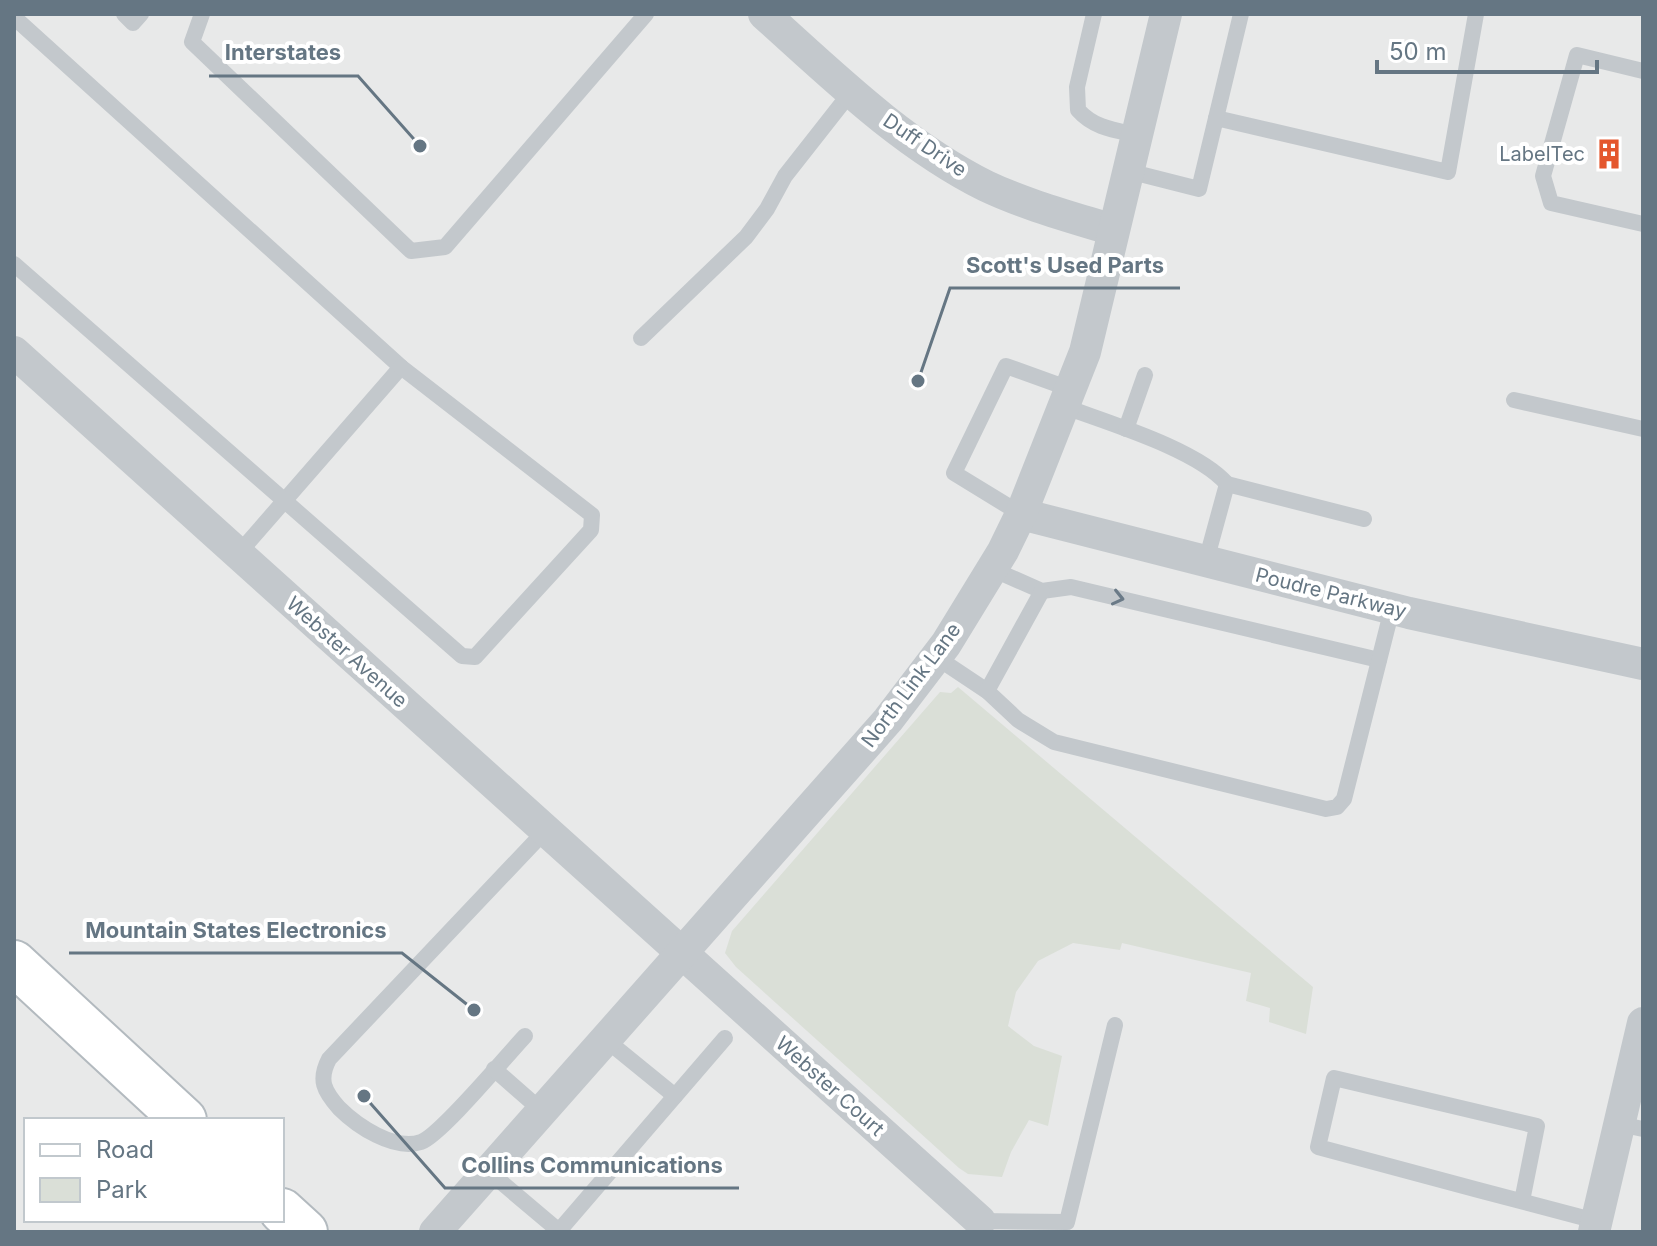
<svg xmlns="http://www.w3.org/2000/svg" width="1657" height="1246" font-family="Inter,sans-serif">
<rect width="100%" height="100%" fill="#fafaf8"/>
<path fill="#e8e9e9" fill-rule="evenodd" d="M14,14H1643V1232H14ZM26,1120H282V1220H26Z"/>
<polygon fill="#dadfd7" points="958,687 1313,987 1306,1034 1269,1022 1270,1008 1246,1001 1251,973 1122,943 1120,950 1073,943 1038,961 1016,992 1008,1026 1034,1046 1062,1056 1048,1126 1029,1120 1011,1152 1002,1177 968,1174 959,1168 736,967 725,953 732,931 940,692 951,693"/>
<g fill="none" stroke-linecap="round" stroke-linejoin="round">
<g stroke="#b3babf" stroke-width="48">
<g id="secondary">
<polyline points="14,963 184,1120"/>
<polyline points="282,1211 305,1232"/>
</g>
</g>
<g stroke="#c3c8cc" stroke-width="16">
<polyline points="124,14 133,23 141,14"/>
<polyline points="202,14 192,42 411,251 445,247 646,14"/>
<path d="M1094,14L1077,87L1078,110C1094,128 1114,130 1137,135"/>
<polyline points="14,21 16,19 401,367 238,554"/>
<polyline points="1643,71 1577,55 1543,176 1551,203 1643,224"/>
<polyline points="1216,118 1448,172 1476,14"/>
<polyline points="1128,171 1199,189 1241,14"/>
<polyline points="14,264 462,656 475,657 591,530 592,515 401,367"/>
<polyline points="641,338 746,237 767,209 785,176 851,92"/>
<polyline points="1514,400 1643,429"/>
<path d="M1063,406C1108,423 1197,449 1227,484L1206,561"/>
<polyline points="1126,429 1145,375"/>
<polyline points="1227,484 1364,519"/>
<polyline points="1021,514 954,473 1006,366 1070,389"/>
<polyline points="992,569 1042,591 1071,587 1379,660"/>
<polyline points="936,657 987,691 1018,720 1054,742 1326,809 1337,807 1344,799 1392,609"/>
<polyline points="987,691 1042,591"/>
<path d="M525,1036C507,1055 441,1135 421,1142C394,1151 357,1126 339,1108C324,1091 318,1080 329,1059L546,830"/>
<polyline points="605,1039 675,1096"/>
<polyline points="494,1069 542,1111"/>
<polyline points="1619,1124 1643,1129"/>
<polyline points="488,1171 559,1231"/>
<path d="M1522,1201L1537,1126L1334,1078L1318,1147C1411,1172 1503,1197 1596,1221"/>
<polyline points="980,1225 980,1221 1067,1222 1115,1025"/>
<polyline points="558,1232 725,1038"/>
</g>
<g stroke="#c3c8cc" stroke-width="32">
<path d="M764,14C833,76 902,144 986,186C1026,205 1071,217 1113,230"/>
<polyline points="14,352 980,1221"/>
<polyline points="1021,514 1409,613 1643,664"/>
<polyline points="435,1232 888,720 946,644 1003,551 1021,514 1085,352 1166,14"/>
<polyline points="1594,1232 1643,1023"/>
</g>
<use href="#secondary" stroke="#fff" stroke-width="44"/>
</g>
<defs><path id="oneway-chevron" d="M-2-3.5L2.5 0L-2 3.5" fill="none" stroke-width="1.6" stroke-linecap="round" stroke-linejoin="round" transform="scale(2)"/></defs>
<use stroke="#6a7a87" href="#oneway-chevron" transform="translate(1118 598) rotate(13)"/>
<defs>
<g id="building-bare" transform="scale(2.4)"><path d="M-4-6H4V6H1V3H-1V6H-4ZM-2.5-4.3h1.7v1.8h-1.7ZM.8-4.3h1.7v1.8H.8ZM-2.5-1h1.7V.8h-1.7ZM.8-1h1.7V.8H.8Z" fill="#e4572e" stroke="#fff" stroke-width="2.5" paint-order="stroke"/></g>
</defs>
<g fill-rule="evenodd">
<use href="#building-bare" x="1609" y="154"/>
</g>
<g text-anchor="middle" stroke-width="8" stroke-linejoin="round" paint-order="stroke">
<g font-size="20" fill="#657683" stroke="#fff">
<text transform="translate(925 145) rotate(34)" y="7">Duff Drive</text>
<text transform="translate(1331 593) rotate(14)" y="7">Poudre Parkway</text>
<text transform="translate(347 652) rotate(42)" y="7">Webster Avenue</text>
<text transform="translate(911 685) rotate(-53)" y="7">North Link Lane</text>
<text transform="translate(830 1086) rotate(42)" y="7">Webster Court</text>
</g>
<g font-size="20" fill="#657683" stroke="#fff" text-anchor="end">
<text x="1585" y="161">LabelTec</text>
</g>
</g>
<path fill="none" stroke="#657683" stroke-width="3" d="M420 146L358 76H209M918 381L950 288H1180M474 1010L402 953H69M364 1096L445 1188H739"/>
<g fill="#657683" stroke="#fff" stroke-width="3">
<circle cx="420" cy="146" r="8"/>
<circle cx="918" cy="381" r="8"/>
<circle cx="474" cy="1010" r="8"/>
<circle cx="364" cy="1096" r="8"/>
</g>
<g font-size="22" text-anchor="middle" font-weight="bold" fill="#657683" stroke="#fff" stroke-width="8" stroke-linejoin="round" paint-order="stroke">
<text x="283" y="60">Interstates</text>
<text x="1065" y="273">Scott's Used Parts</text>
<text x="236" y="938">Mountain States Electronics</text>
<text x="592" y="1173">Collins Communications</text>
</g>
<rect width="1657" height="1246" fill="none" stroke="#657683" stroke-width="32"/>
<rect x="24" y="1118" width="260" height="104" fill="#ffffff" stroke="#c1c8cd" stroke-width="2"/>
<rect x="40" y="1144" width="40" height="12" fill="#ffffff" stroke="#c1c8cd" stroke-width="2"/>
<text x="96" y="1158" font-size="24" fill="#657683">Road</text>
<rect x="40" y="1178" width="40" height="24" fill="#dadfd7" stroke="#c1c8cd" stroke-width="2"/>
<text x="96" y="1198" font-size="24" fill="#657683">Park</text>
<path d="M1377 60v12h220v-12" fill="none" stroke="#657683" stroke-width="4"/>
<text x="1389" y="60" font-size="24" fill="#657683" stroke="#ffffff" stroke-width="6" paint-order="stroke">50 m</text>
</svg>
